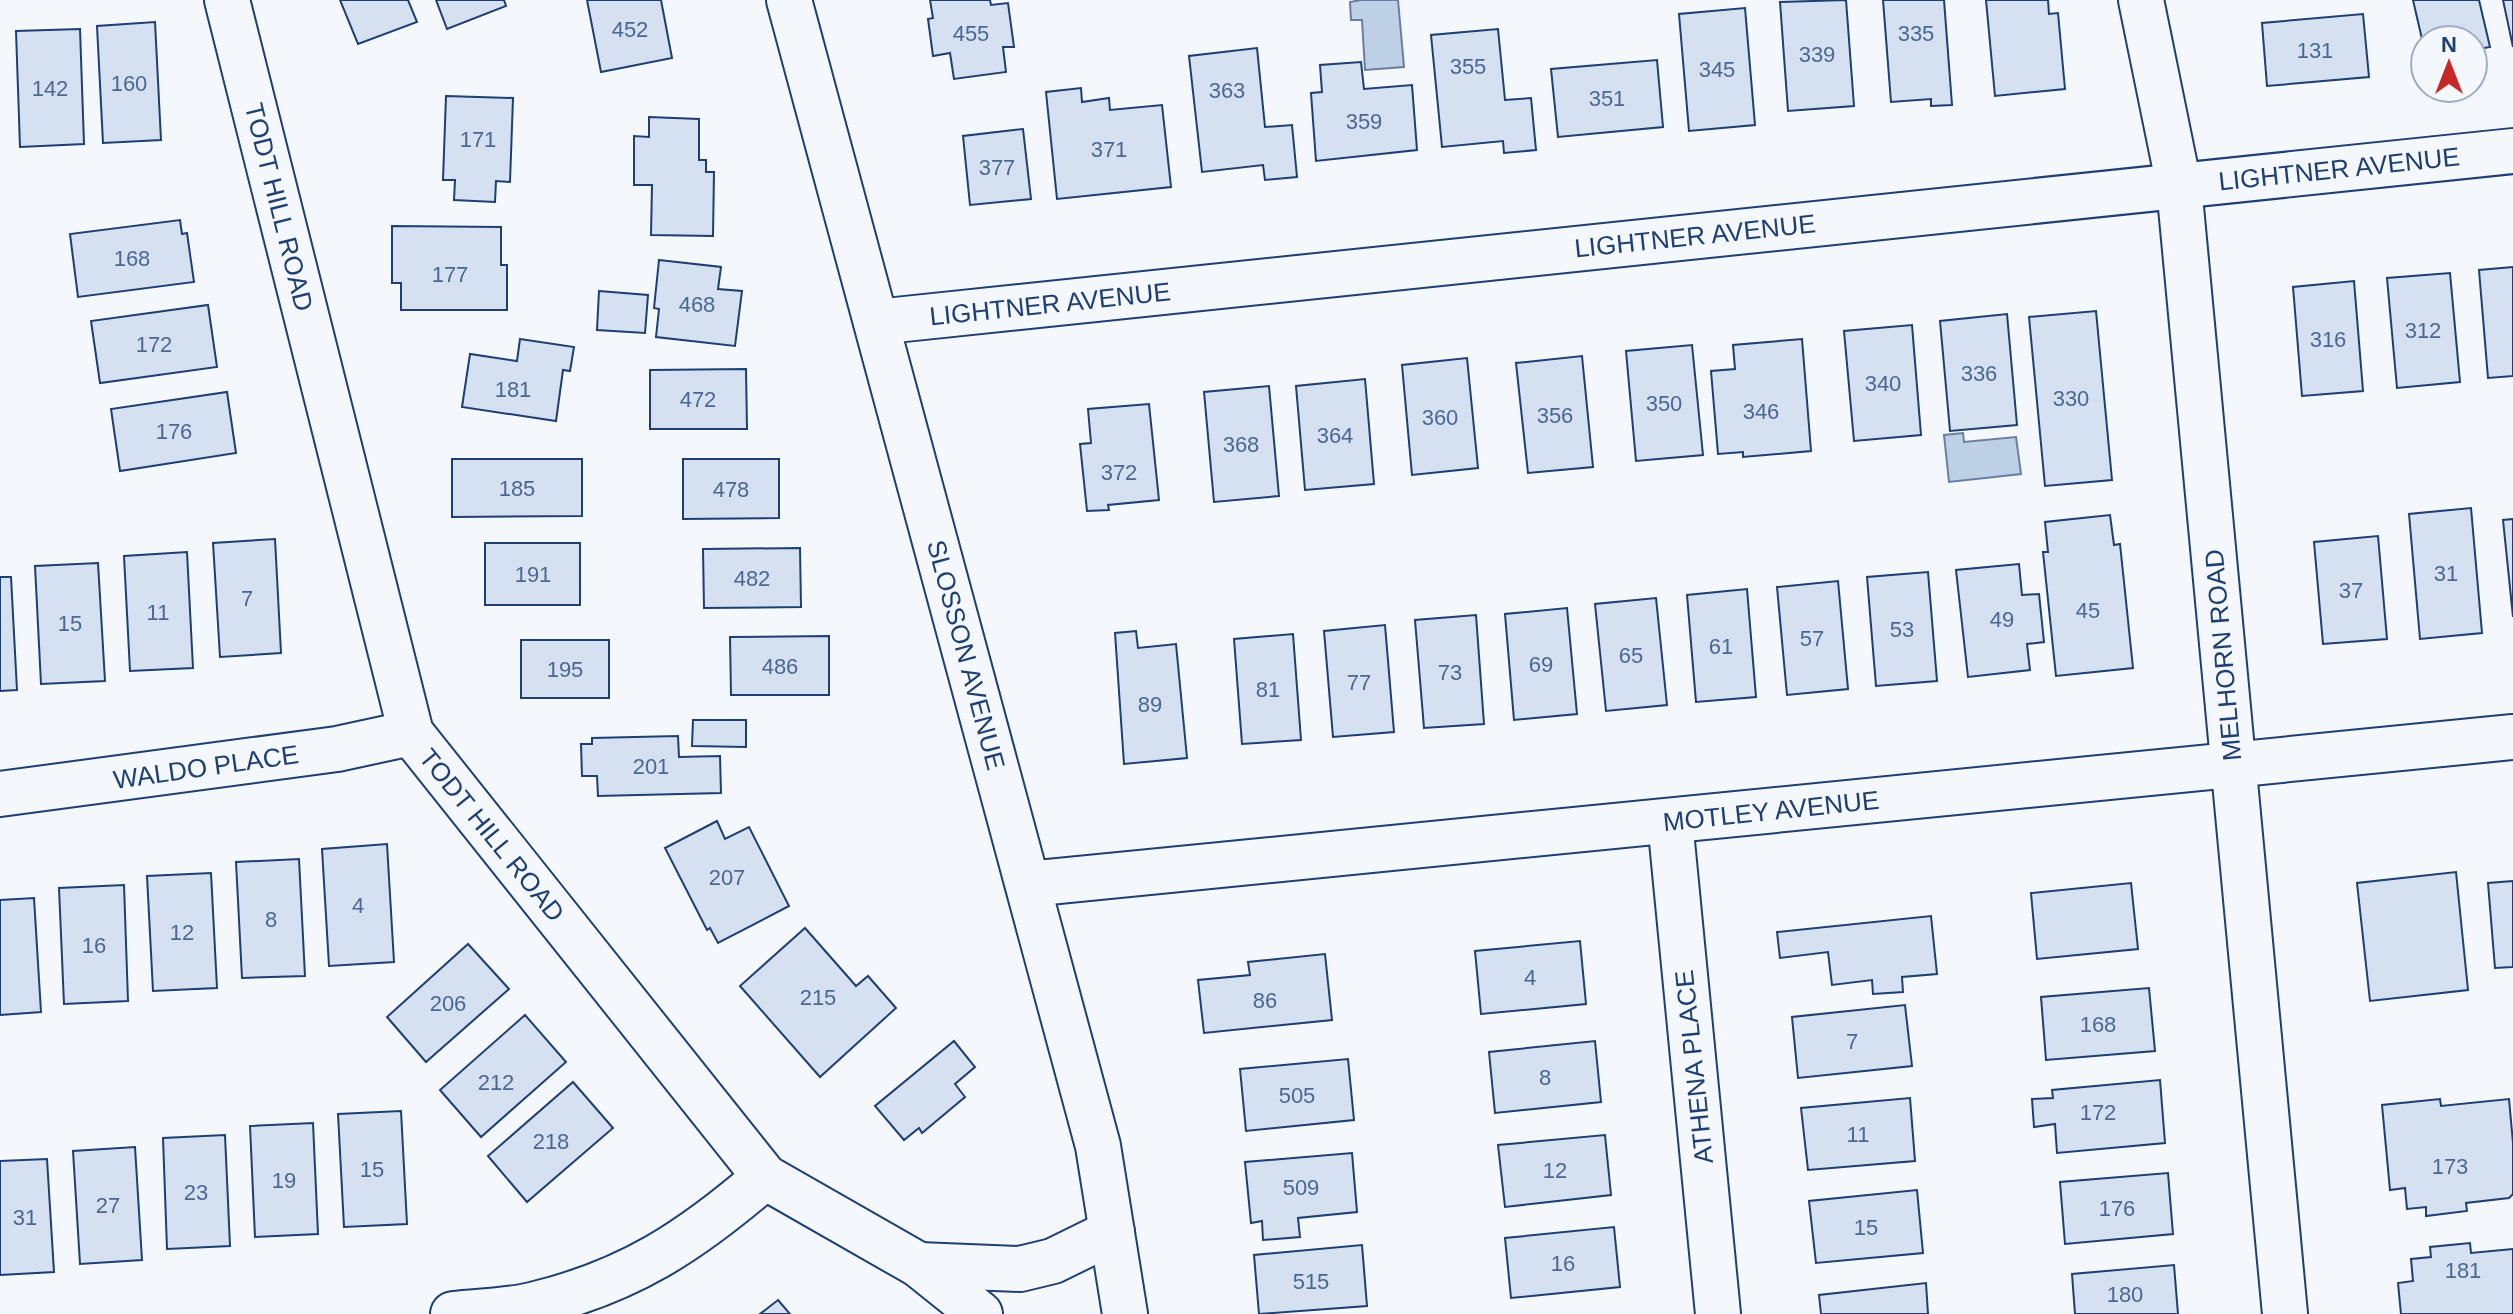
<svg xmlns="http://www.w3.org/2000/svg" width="2513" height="1314" font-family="Arial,sans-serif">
<rect width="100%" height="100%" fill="#f4f7fb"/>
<g fill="#bed0e5" stroke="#687fa3" stroke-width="2">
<polygon points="1361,0 1398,0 1404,67 1365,70 1362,20 1351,20 1350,2"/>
<polygon points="1963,433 1964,442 2016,437 2021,474 1949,482 1944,435"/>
</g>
<g fill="#d5e0f0" stroke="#1d3f73" stroke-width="2">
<polygon points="340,0 408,0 417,22 358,44"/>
<polygon points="436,0 504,0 506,6 447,29"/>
<polygon points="587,0 661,0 672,58 601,72"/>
<polygon points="930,0 990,0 991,5 1008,3 1014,47 1003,47 1006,72 954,79 950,53 933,56 928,19 933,18"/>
<polygon points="1846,0 1854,106 1788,111 1780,2"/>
<polygon points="1883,0 1944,0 1952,105 1931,106 1931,99 1891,102"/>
<polygon points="1986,0 2048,0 2049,14 2058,13 2065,89 1995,96"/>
<polygon points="2413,0 2479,0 2490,47 2473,50 2473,40 2425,40 2425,52"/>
<polygon points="2503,0 2513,0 2513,47"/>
<polygon points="1745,8 1755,125 1689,131 1679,14"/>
<polygon points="2363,14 2369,77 2267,86 2262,23"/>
<polygon points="155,22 161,140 103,143 97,26"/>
<polygon points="80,29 84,144 20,147 16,31"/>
<polygon points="1498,29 1505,100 1531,98 1536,150 1504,153 1503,141 1442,147 1431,35"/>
<polygon points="1257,48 1265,127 1292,125 1297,177 1265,180 1263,165 1202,172 1189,56"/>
<polygon points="1657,60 1663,127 1558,137 1551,69"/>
<polygon points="1361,62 1364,89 1412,85 1417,150 1316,161 1311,93 1322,92 1320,65"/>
<polygon points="1081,88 1082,102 1109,98 1110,110 1162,105 1171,187 1057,199 1046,92"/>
<polygon points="446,96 513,98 510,182 496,181 495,202 454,200 455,180 443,180"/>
<polygon points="649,117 699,119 699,160 706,160 706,172 714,172 713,236 651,235 652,185 634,185 634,136 649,137"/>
<polygon points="1023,129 1031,199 970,205 963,136"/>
<polygon points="180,220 182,234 187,233 194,282 78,297 70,234"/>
<polygon points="392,226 501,227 501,265 507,265 507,310 401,310 401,283 392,283"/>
<polygon points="659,260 721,267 718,289 742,291 735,346 656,337 659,309 654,308"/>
<polygon points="2513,267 2513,376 2488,378 2479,270"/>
<polygon points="2450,273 2460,382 2397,388 2387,278"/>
<polygon points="2354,281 2363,391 2302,396 2293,287"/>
<polygon points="599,291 648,295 645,333 597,330"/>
<polygon points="208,305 217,367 100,383 91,321"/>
<polygon points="2096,311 2112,480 2045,486 2029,317"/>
<polygon points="2007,314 2017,425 1950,431 1940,321"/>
<polygon points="1912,325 1921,435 1854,441 1844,331"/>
<polygon points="520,339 574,347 570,371 563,370 556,421 462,407 470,354 517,361"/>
<polygon points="1802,339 1811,451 1743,457 1743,452 1718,454 1711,371 1735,369 1733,345"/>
<polygon points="1692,345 1703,455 1636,461 1626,351"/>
<polygon points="1582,356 1593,467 1528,473 1516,363"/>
<polygon points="1467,358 1478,468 1412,475 1402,365"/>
<polygon points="746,369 747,429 650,429 650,370"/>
<polygon points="1365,379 1374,484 1305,490 1296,386"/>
<polygon points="1269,386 1279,496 1214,502 1204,392"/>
<polygon points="227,392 236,453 120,471 111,409"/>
<polygon points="1149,404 1159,500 1108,505 1109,510 1087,511 1080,444 1091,443 1088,409"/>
<polygon points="452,459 582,459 582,516 452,517"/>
<polygon points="683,459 779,459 779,518 683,519"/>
<polygon points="2471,508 2482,633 2420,639 2409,514"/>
<polygon points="2110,515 2114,545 2120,544 2133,668 2056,676 2043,552 2048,552 2045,522"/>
<polygon points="2513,519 2513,617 2503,520"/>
<polygon points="2378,536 2387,639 2323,644 2314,542"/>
<polygon points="275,539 281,653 220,657 213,543"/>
<rect x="485" y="543" width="95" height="62"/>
<polygon points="800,548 801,607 704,608 703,549"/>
<polygon points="187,552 193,668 130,671 124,556"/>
<polygon points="98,563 105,681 41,684 35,566"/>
<polygon points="2019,564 2022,595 2039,594 2044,642 2027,644 2030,670 1968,677 1956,570"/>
<polygon points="1928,572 1937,681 1876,686 1867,577"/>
<polygon points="0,577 11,577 17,690 0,691"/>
<polygon points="1838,581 1848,689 1787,695 1777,587"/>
<polygon points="1747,589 1756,697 1696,702 1687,595"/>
<polygon points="1656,598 1667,705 1606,711 1595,604"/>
<polygon points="1567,608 1577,714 1514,720 1505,614"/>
<polygon points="1476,615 1484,724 1424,728 1415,620"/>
<polygon points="1385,625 1394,732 1333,737 1324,631"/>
<polygon points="1136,631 1138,648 1176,644 1187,758 1124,764 1115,633"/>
<polygon points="1293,634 1301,740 1242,744 1234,639"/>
<polygon points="829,636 829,695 731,695 730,637"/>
<rect x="521" y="640" width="88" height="58"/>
<polygon points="693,720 746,720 746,747 692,746"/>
<polygon points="678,736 679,757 720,756 721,793 598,796 597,776 582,776 581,744 592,744 592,738"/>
<polygon points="717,821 725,839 749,827 789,906 718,943 710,928 707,930 665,848"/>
<polygon points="387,844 394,962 329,966 322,849"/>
<polygon points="299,859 305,976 242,978 236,862"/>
<polygon points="2456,872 2468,990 2370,1001 2357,883"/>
<polygon points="211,873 217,988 153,991 147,876"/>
<polygon points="2513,881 2513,967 2495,968 2488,883"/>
<polygon points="2131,883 2138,949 2037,959 2031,893"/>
<polygon points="124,885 128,1001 64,1004 59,888"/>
<polygon points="34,898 41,1012 0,1015 0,900"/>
<polygon points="1931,916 1937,974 1902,977 1903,992 1873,994 1872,980 1832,985 1828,952 1780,958 1777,932"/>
<polygon points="805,928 856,986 868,976 896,1008 820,1077 740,986"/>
<polygon points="1580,941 1586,1004 1481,1014 1475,951"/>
<polygon points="468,944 509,989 426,1062 387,1017"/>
<polygon points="1325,954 1332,1020 1204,1033 1198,980 1250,975 1248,962"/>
<polygon points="2149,988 2155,1051 2046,1060 2041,997"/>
<polygon points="1905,1005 1912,1066 1798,1078 1792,1017"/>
<polygon points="525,1015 566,1062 481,1137 440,1090"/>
<polygon points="954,1041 975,1067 955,1084 965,1097 922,1133 919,1128 904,1140 875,1106"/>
<polygon points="1595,1041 1601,1102 1495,1113 1489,1052"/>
<polygon points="1348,1059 1354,1120 1246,1131 1240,1069"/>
<polygon points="2160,1080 2165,1143 2057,1153 2055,1124 2034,1127 2032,1099 2053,1098 2052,1090"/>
<polygon points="573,1082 613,1128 527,1202 488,1156"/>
<polygon points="1910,1098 1915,1161 1808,1170 1801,1108"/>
<polygon points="2440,1099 2441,1106 2509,1099 2513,1143 2513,1194 2509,1198 2466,1203 2467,1211 2426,1216 2426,1207 2407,1209 2405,1188 2390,1190 2382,1105"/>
<polygon points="401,1111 407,1224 344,1227 338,1114"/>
<polygon points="313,1123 318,1234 255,1237 250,1126"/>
<polygon points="225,1135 230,1246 167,1249 163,1138"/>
<polygon points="1605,1135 1611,1195 1505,1207 1498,1145"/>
<polygon points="135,1147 142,1260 80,1264 73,1151"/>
<polygon points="1352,1153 1357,1212 1298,1218 1300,1237 1263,1240 1262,1221 1251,1223 1245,1162"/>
<polygon points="47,1159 54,1272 0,1275 0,1161"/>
<polygon points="2168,1173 2173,1234 2065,1244 2060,1182"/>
<polygon points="1917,1190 1923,1253 1816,1263 1809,1201"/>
<polygon points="1614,1227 1620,1287 1511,1298 1505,1238"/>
<polygon points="2470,1243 2471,1253 2513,1249 2513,1314 2401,1314 2398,1283 2413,1281 2411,1259 2431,1257 2430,1247"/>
<polygon points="1362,1245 1367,1306 1259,1314 1254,1255"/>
<polygon points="2174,1265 2178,1314 2075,1314 2072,1274"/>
<polygon points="1926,1283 1928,1314 1821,1314 1819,1295"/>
<polygon points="778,1300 790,1314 760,1314"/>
</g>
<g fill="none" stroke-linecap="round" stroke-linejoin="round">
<g stroke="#1d3f73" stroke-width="48">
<g id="minor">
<polyline points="227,0 411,733 765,1177 919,1265 980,1314"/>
<polyline points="789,0 1098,1146 1125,1314"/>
<polyline points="2141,0 2179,186 2285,1314"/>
<polyline points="876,322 2513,151"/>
<polyline points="0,794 337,749 411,733"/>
<polyline points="1670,821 1718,1314"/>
<polyline points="1028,884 2513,737"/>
<polyline points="919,1265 1020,1269 1053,1261 1112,1232"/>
<path d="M453,1314C479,1311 507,1311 532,1305C629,1282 691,1241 765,1177"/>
</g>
</g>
<use href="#minor" stroke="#f4f7fb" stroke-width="44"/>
</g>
<g text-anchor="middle" stroke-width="6" stroke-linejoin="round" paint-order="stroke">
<g font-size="22" fill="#4b6792">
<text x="630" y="37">452</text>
<text x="971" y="41">455</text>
<text x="1916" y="41">335</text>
<text x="2315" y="58">131</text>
<text x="1817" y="62">339</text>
<text x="1468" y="74">355</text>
<text x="1717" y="77">345</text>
<text x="129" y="91">160</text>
<text x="50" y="96">142</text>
<text x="1227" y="98">363</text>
<text x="1607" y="106">351</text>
<text x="1364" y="129">359</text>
<text x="478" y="147">171</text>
<text x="1109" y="157">371</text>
<text x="997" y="175">377</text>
<text x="132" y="266">168</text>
<text x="450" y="282">177</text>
<text x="697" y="312">468</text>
<text x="2423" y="338">312</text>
<text x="2328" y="347">316</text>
<text x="154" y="352">172</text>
<text x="1979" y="381">336</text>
<text x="1883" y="391">340</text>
<text x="513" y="397">181</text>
<text x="2071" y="406">330</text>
<text x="698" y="407">472</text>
<text x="1664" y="411">350</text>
<text x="1761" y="419">346</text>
<text x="1555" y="423">356</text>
<text x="1440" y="425">360</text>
<text x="174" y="439">176</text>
<text x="1335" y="443">364</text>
<text x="1241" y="452">368</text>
<text x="1119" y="480">372</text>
<text x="517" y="496">185</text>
<text x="731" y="497">478</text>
<text x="2446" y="581">31</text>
<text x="533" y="582">191</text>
<text x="752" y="586">482</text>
<text x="2351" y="598">37</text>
<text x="247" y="606">7</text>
<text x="2088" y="618">45</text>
<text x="158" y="620">11</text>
<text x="2002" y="627">49</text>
<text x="70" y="631">15</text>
<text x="1902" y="637">53</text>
<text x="1812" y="646">57</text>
<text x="1721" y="654">61</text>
<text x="1631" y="663">65</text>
<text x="1541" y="672">69</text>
<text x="780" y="674">486</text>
<text x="565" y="677">195</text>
<text x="1450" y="680">73</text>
<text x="1359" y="690">77</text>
<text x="1268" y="697">81</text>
<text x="1150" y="712">89</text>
<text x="651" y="774">201</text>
<text x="727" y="885">207</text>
<text x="358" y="913">4</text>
<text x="271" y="927">8</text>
<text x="182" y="940">12</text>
<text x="94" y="953">16</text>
<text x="1530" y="985">4</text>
<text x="818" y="1005">215</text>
<text x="1265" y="1008">86</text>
<text x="448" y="1011">206</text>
<text x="2098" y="1032">168</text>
<text x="1852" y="1049">7</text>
<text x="1545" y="1085">8</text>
<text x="496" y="1090">212</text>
<text x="1297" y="1103">505</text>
<text x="2098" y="1120">172</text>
<text x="1858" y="1142">11</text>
<text x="551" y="1149">218</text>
<text x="2450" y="1174">173</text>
<text x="372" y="1177">15</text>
<text x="1555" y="1178">12</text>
<text x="284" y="1188">19</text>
<text x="1301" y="1195">509</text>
<text x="196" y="1200">23</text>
<text x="108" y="1213">27</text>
<text x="2117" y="1216">176</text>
<text x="25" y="1225">31</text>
<text x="1866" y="1235">15</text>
<text x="1563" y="1271">16</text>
<text x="2463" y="1278">181</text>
<text x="1311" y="1289">515</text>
<text x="2125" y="1302">180</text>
</g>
<g font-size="26" fill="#1d3f73" stroke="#f4f7fb">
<text transform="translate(2339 169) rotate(-6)" y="9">LIGHTNER AVENUE</text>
<text transform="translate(279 207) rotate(76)" y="9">TODT HILL ROAD</text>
<text transform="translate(1695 236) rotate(-6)" y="9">LIGHTNER AVENUE</text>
<text transform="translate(1050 304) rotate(-6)" y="9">LIGHTNER AVENUE</text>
<text transform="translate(966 655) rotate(75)" y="9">SLOSSON AVENUE</text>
<text transform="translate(2223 655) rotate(-95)" y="9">MELHORN ROAD</text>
<text transform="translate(206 767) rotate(-8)" y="9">WALDO PLACE</text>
<text transform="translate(1771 811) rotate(-6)" y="9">MOTLEY AVENUE</text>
<text transform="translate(492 835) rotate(51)" y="9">TODT HILL ROAD</text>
<text transform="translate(1694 1067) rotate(-96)" y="9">ATHENA PLACE</text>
</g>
</g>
<g transform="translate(2449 64)"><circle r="38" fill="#f4f7fb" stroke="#9eadc5" stroke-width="2"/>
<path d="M0-6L14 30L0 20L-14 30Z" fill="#c62828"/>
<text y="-12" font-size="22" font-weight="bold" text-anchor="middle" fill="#1d3f73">N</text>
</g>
</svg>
